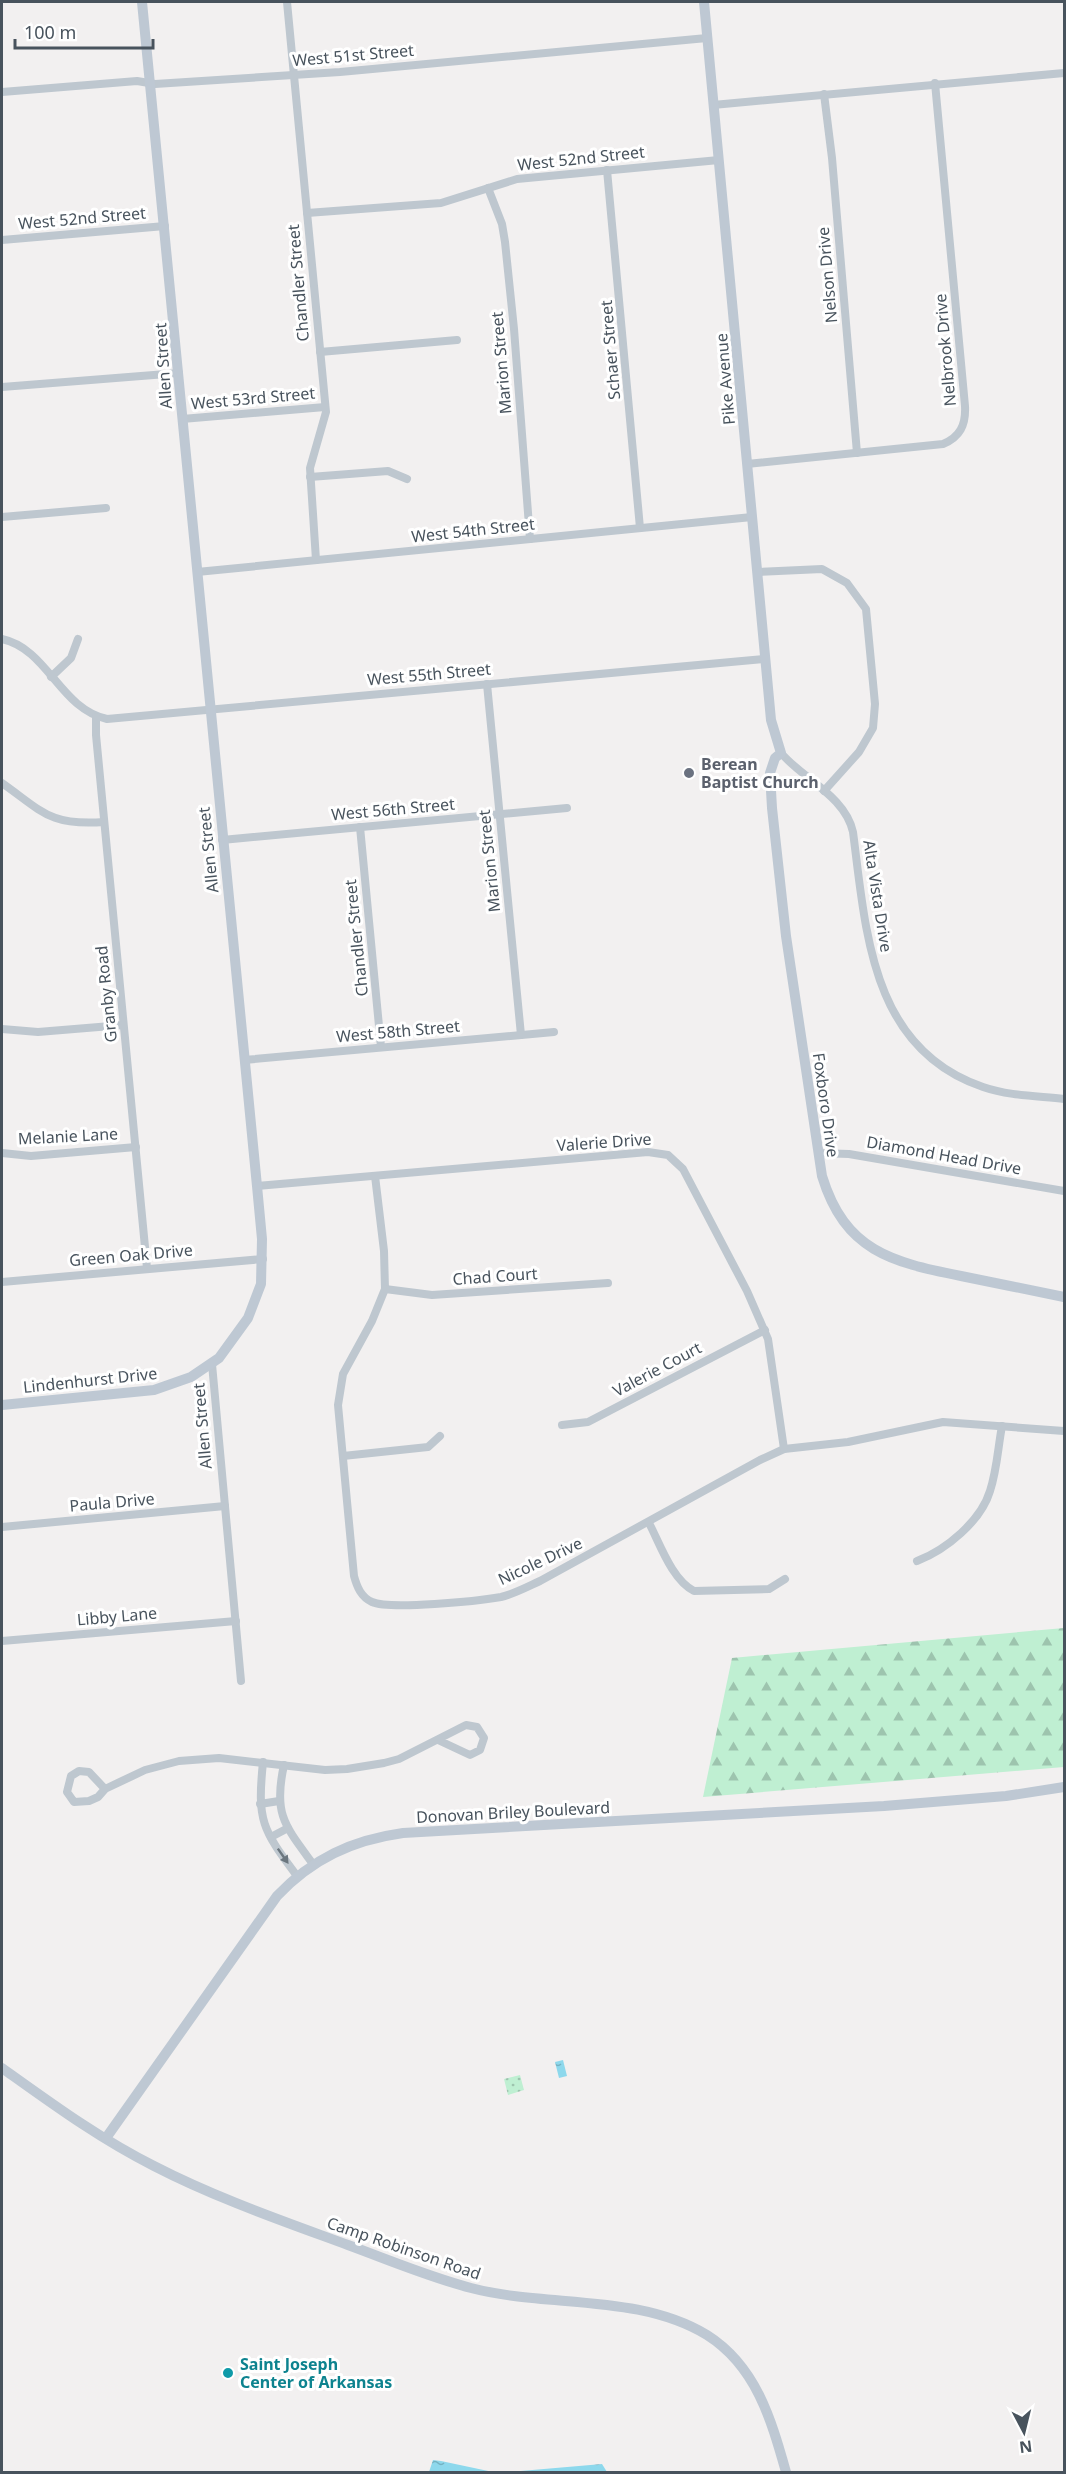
<svg xmlns="http://www.w3.org/2000/svg" width="1066" height="2474" font-family="'Noto Sans',sans-serif">
<defs>
<pattern id="forest-firs" width="22" height="20" patternUnits="userSpaceOnUse" patternTransform="scale(1.5)"><rect width="22" height="20" fill="#bfefd2"/><path d="M5 1l3.5 6h-7zM16 11l3.5 6h-7z" fill="#9dc4ae"/></pattern>
<pattern id="park-dots" width="8" height="8" patternUnits="userSpaceOnUse" patternTransform="scale(1.5)"><rect width="8" height="8" fill="#bfefd2"/><path d="M2 2h.1M6 6h.1" fill="none" stroke="#9dc4ae" stroke-width="1.8" stroke-linecap="round"/></pattern>
<pattern id="water-ripples" width="26" height="14" patternUnits="userSpaceOnUse" patternTransform="scale(1.5)"><rect width="26" height="14" fill="#8dd8ec"/><path d="M2 4q2-2 4 0t4 0M15 11q2-2 4 0t4 0" fill="none" stroke="#75b2c2"/></pattern>
</defs>
<rect width="100%" height="100%" fill="#f2f0f0"/>
<polygon fill="url(#forest-firs)" points="1064,1628 1064,1767 703,1797 732,1658"/>
<polygon fill="url(#park-dots)" points="520,2075 524,2090 508,2095 504,2079"/>
<g fill="url(#water-ripples)">
<polygon points="563,2060 567,2076 559,2078 555,2062"/>
<polygon points="433,2460 441,2461 493,2472 429,2472"/>
<polygon points="602,2464 607,2472 509,2472"/>
</g>
<g fill="none" stroke-linecap="round" stroke-linejoin="round">
<g stroke="#bec7cf" stroke-width="8">
<polyline points="287,2 326,412 310,468 316,560"/>
<polyline points="2,92 137,81 155,84 340,72 707,38"/>
<polyline points="824,94 832,158 857,453"/>
<polyline points="713,105 1064,73"/>
<polyline points="607,170 640,528"/>
<polyline points="488,188 502,224 505,242 514,329 530,539"/>
<polyline points="307,213 441,203 517,179 719,160"/>
<polyline points="2,240 165,226"/>
<polyline points="320,352 457,340"/>
<polyline points="2,387 179,373"/>
<polyline points="182,419 325,407"/>
<path d="M747,464L943,444C960,437 966,425 965,406L935,83"/>
<polyline points="310,477 388,471 407,479"/>
<polyline points="2,517 106,508"/>
<polyline points="197,572 752,517"/>
<polyline points="757,572 822,569 847,583 866,609 875,704 873,728 859,752 824,791"/>
<path d="M2,639C48,649 60,709 107,719L764,659"/>
<polyline points="51,677 71,658 78,639"/>
<polyline points="487,684 521,1035"/>
<polyline points="96,717 96,735 147,1268"/>
<path d="M781,753C803,779 845,796 853,832C866,932 871,1049 983,1087C1009,1096 1038,1096 1064,1099"/>
<path d="M2,783C43,812 50,826 104,822"/>
<polyline points="360,827 381,1047"/>
<polyline points="222,840 567,808"/>
<polyline points="2,1029 38,1032 123,1025"/>
<polyline points="244,1060 554,1032"/>
<polyline points="2,1153 31,1156 136,1147"/>
<polyline points="818,1153 849,1154 1064,1191"/>
<path d="M375,1176L384,1251L385,1289L372,1321L343,1374L338,1405L354,1576C357,1587 361,1597 372,1602C390,1610 478,1601 501,1597C514,1594 527,1587 540,1581L760,1460L784,1449L848,1442L943,1422L1064,1431"/>
<polyline points="257,1186 648,1152 668,1155 683,1169 747,1291 768,1339 784,1449"/>
<polyline points="2,1282 263,1259"/>
<polyline points="385,1289 432,1295 608,1283"/>
<polyline points="212,1364 241,1681"/>
<polyline points="562,1425 588,1422 765,1330"/>
<polyline points="343,1456 428,1447 440,1436"/>
<path d="M649,1523C660,1544 672,1580 694,1591L769,1589L785,1579"/>
<polyline points="2,1527 225,1506"/>
<path d="M917,1561C946,1550 981,1521 990,1491C997,1470 998,1447 1002,1426"/>
<polyline points="2,1641 236,1621"/>
<path d="M263,1762C257,1821 262,1829 297,1876"/>
<path d="M284,1765C273,1814 285,1826 313,1864"/>
<polyline points="105,1789 89,1772 79,1771 71,1776 67,1792 74,1802 89,1801 98,1797 105,1789 145,1770 179,1761 219,1758 325,1770 347,1769 384,1763 399,1759 466,1725 477,1727 484,1738 480,1750 470,1755 438,1740"/>
<polyline points="260,1804 279,1801"/>
<polyline points="271,1837 288,1828"/>
</g>
<g stroke="#bec8d3" stroke-width="10">
<path d="M704,2L771,720L781,753L775,758L770,773L772,808L786,936L822,1176C845,1251 891,1262 961,1276C995,1283 1030,1290 1064,1297"/>
<polyline points="2,1405 154,1390 191,1377 219,1358 248,1318 261,1284 262,1239 257,1186 142,2"/>
<path d="M2,2068C51,2103 100,2139 154,2166C216,2198 283,2221 348,2245C389,2260 429,2277 471,2288C547,2308 638,2293 707,2335C756,2366 771,2419 786,2472"/>
<path d="M106,2138L277,1896C312,1859 352,1840 403,1833L884,1806L1006,1796L1064,1787"/>
</g>
</g>
<defs><path id="oneway-solid" d="M-6-.8H1V-3.2L6.5 0L1 3.2V.8H-6Z" transform="scale(1.5)"/></defs>
<use fill="#6b767f" href="#oneway-solid" transform="translate(283 1856) rotate(55)"/>
<circle fill="#6b7280" stroke="#fff" stroke-width="2" cx="689" cy="773" r="6"/>
<circle fill="#0f9aa8" stroke="#fff" stroke-width="2" cx="228" cy="2373" r="6"/>
<g text-anchor="middle" stroke-width="6" stroke-linejoin="round" paint-order="stroke">
<g font-size="16" fill="#48535d" stroke="#fff">
<text transform="translate(353 55) rotate(-5)" y="6">West 51st Street</text>
<text transform="translate(581 158) rotate(-6)" y="6">West 52nd Street</text>
<text transform="translate(82 218) rotate(-5)" y="6">West 52nd Street</text>
<text transform="translate(827 275) rotate(-95)" y="6">Nelson Drive</text>
<text transform="translate(298 283) rotate(-95)" y="6">Chandler Street</text>
<text transform="translate(610 350) rotate(-95)" y="6">Schaer Street</text>
<text transform="translate(945 350) rotate(-95)" y="6">Nelbrook Drive</text>
<text transform="translate(501 363) rotate(-95)" y="6">Marion Street</text>
<text transform="translate(163 366) rotate(-94)" y="6">Allen Street</text>
<text transform="translate(725 379) rotate(-95)" y="6">Pike Avenue</text>
<text transform="translate(253 398) rotate(-5)" y="6">West 53rd Street</text>
<text transform="translate(473 530) rotate(-6)" y="6">West 54th Street</text>
<text transform="translate(429 674) rotate(-5)" y="6">West 55th Street</text>
<text transform="translate(393 809) rotate(-5)" y="6">West 56th Street</text>
<text transform="translate(208 850) rotate(-96)" y="6">Allen Street</text>
<text transform="translate(489 861) rotate(-96)" y="6">Marion Street</text>
<text transform="translate(878 896) rotate(81)" y="6">Alta Vista Drive</text>
<text transform="translate(356 938) rotate(-96)" y="6">Chandler Street</text>
<text transform="translate(106 994) rotate(-96)" y="6">Granby Road</text>
<text transform="translate(398 1031) rotate(-5)" y="6">West 58th Street</text>
<text transform="translate(826 1105) rotate(82)" y="6">Foxboro Drive</text>
<text transform="translate(68 1136) rotate(-3)" y="6">Melanie Lane</text>
<text transform="translate(604 1142) rotate(-4)" y="6">Valerie Drive</text>
<text transform="translate(944 1155) rotate(10)" y="6">Diamond Head Drive</text>
<text transform="translate(131 1255) rotate(-5)" y="6">Green Oak Drive</text>
<text transform="translate(495 1276) rotate(-4)" y="6">Chad Court</text>
<text transform="translate(657 1369) rotate(-28)" y="6">Valerie Court</text>
<text transform="translate(90 1380) rotate(-6)" y="6">Lindenhurst Drive</text>
<text transform="translate(202 1426) rotate(-95)" y="6">Allen Street</text>
<text transform="translate(112 1502) rotate(-5)" y="6">Paula Drive</text>
<text transform="translate(540 1561) rotate(-25)" y="6">Nicole Drive</text>
<text transform="translate(117 1616) rotate(-5)" y="6">Libby Lane</text>
<text transform="translate(513 1812) rotate(-3)" y="6">Donovan Briley Boulevard</text>
<text transform="translate(404 2248) rotate(19)" y="6">Camp Robinson Road</text>
</g>
<g font-size="16" font-weight="bold" fill="#5b616d" stroke="#fff" text-anchor="start">
<text x="701" y="770">Berean<tspan x="701" dy="18">Baptist Church</tspan></text>
</g>
<g font-size="16" font-weight="bold" fill="#0d838f" stroke="#fff" text-anchor="start">
<text x="240" y="2370">Saint Joseph<tspan x="240" dy="18">Center of Arkansas</tspan></text>
</g>
</g>
<rect width="1066" height="2474" fill="none" stroke="#48535d" stroke-width="6"/>
<g transform="translate(1024 2432) rotate(173)" stroke="#ffffff" stroke-width="4.5" paint-order="stroke">
<path d="M0-4.5L10 22L0 15L-10 22Z" fill="#48535d"/>
<text y="-9" font-size="16" font-weight="bold" text-anchor="middle" fill="#48535d">N</text>
</g>
<path d="M15 39v9h138v-9" fill="none" stroke="#48535d" stroke-width="3"/>
<text x="24" y="39" font-size="18" fill="#48535d" stroke="#ffffff" stroke-width="4.5" paint-order="stroke">100 m</text>
</svg>
